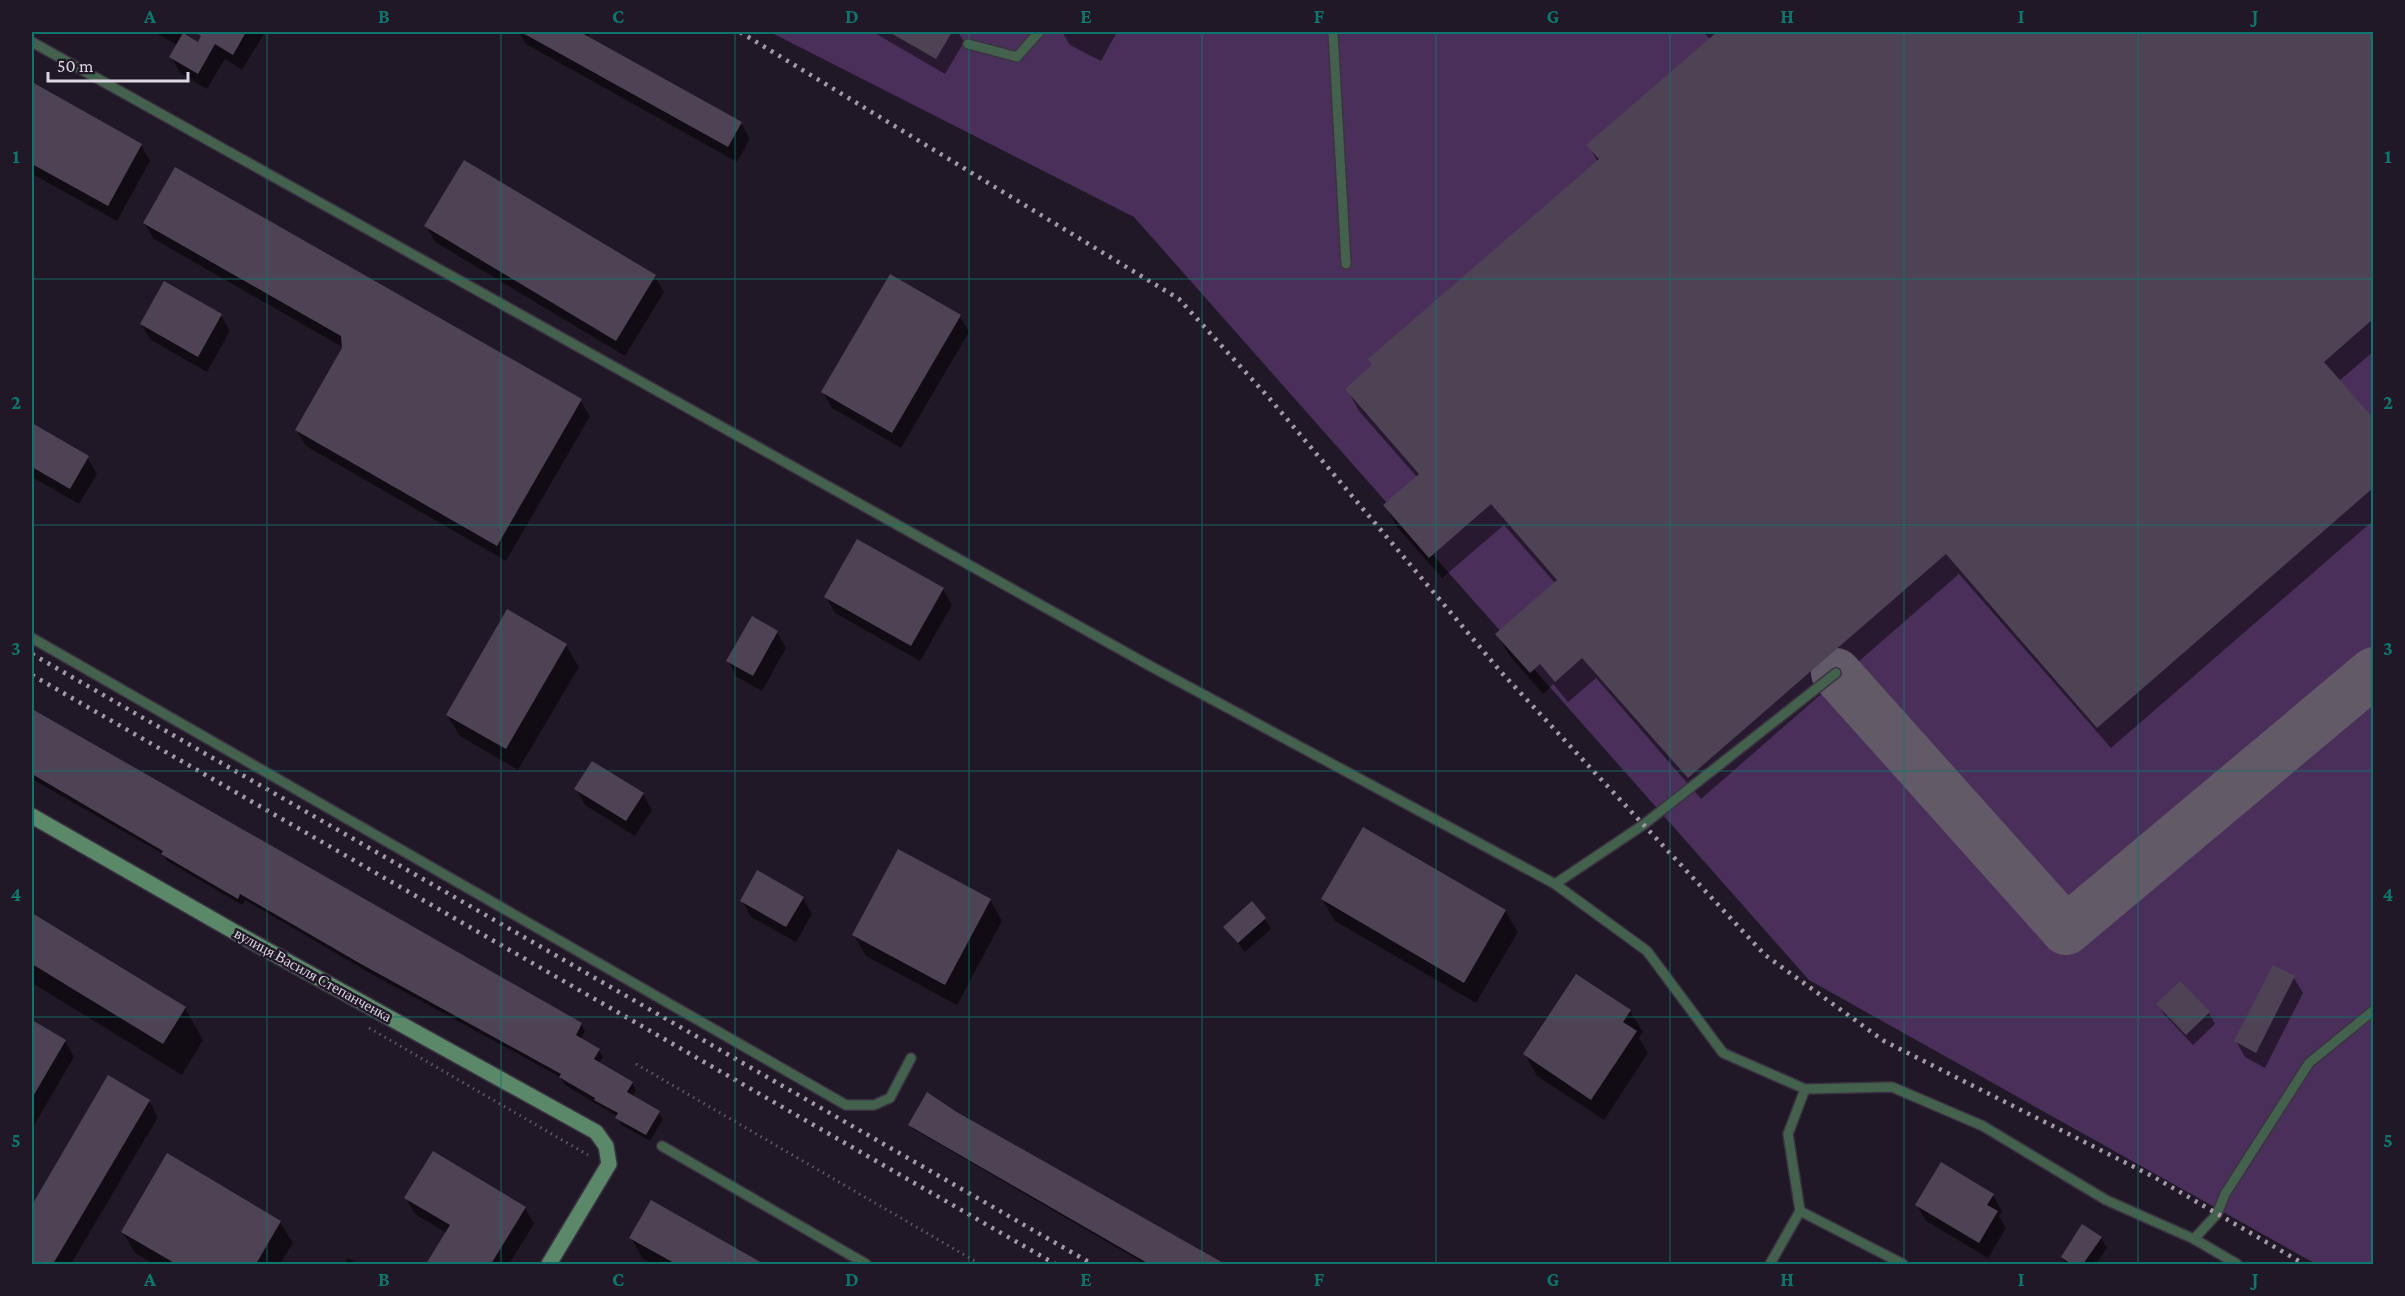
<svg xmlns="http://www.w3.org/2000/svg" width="2405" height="1296" font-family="'Crimson Pro',serif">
<rect width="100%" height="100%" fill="#211827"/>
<polygon fill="#4b2f5b" points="770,32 2373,32 2373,1264 2316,1264 1809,980 1134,217"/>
<g fill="#0007">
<polygon points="154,32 182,32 182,34 198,44 205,32 265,32 242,70 225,59 207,89 180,73 171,57 177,45"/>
<polygon points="519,32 590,32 587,37 741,123 750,139 737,162 526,44"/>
<polygon points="873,32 958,32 964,42 945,74"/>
<polygon points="1062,32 1117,32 1101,61 1070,45"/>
<polygon points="1703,32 2374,32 2374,351 2339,381 2374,420 2374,520 2111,748 1959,574 1701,799 1596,678 1568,702 1553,684 1543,694 1509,655 1497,634 1555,583 1504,525 1442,578 1397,527 1385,505 1417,477 1359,411 1347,389 1598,162 1588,145 1710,39"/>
<polygon points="32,84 141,145 150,161 117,221 32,174"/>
<polygon points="144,223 580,400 590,416 506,561 306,446 296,430 344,348 154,239"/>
<polygon points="426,226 655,276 664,292 625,356 435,242"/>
<polygon points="221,315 230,331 207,372 151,340 141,324"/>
<polygon points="960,316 969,332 901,448 832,408 823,392"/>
<polygon points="32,425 88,458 97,474 79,504 32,477"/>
<polygon points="943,589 952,605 920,661 835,613 826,597"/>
<polygon points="508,611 566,645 579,667 518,770 460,736 447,715"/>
<polygon points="777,632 786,648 762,691 737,677 728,661"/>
<polygon points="32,711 581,1024 585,1031 581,1039 599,1050 603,1057 599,1064 632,1083 636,1090 633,1096 658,1112 663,1119 650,1141 621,1125 618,1117 565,1085 560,1077 366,971 245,900 242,905 167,861 163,854 32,779"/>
<polygon points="576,789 643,794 652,810 635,836 585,805"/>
<polygon points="803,898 812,914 796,942 751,917 742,901"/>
<polygon points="1322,899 1505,911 1518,932 1476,1003 1335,921"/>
<polygon points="990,900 1002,921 957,1005 866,956 854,935"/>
<polygon points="32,915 185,1008 203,1040 182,1075 32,983"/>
<polygon points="1265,919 1271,929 1245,952 1225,927"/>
<polygon points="2294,978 2303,993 2265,1068 2245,1057 2236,1041"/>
<polygon points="2180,983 2209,1013 2215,1024 2193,1045 2164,1014 2158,1004"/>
<polygon points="1630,1011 1643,1032 1639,1038 1648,1053 1604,1120 1537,1076 1525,1054"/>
<polygon points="32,1021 65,1041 74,1057 32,1129"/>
<polygon points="109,1077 149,1101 158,1117 71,1264 32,1264 32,1208"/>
<polygon points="954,1112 1221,1264 1145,1264 913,1129 910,1125"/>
<polygon points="1993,1195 2002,1211 1999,1216 2006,1228 1988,1258 1926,1221 1917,1205"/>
<polygon points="406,1198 525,1208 534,1224 509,1264 428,1264 447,1233 415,1214"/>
<polygon points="280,1222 293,1243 280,1264 154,1264 135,1253 123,1232"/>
<polygon points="631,1238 760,1264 653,1264 643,1259"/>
<polygon points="2101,1238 2107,1248 2096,1264 2066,1264 2062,1257"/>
<polygon points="348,1258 359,1264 344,1264"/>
</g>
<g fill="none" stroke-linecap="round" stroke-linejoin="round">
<polyline stroke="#625a67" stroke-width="50" points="1836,673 2066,930 2374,672"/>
</g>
<g fill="#4e4355">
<polygon points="194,32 246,32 233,55 215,44 198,74 169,57 183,33 198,42 201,36"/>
<polygon points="521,32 580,32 742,122 728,147"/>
<polygon points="889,32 952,32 936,59"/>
<polygon points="1717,32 2373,32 2373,319 2324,362 2373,418 2373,488 2097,728 1946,554 1688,778 1582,658 1555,682 1540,664 1530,673 1495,634 1557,580 1491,504 1429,558 1383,505 1419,474 1345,389 1372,365 1368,359 1599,159 1586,145"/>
<polygon points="32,82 142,144 108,206 32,164"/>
<polygon points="464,160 656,275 616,341 424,226"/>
<polygon points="175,167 582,399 497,546 295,430 342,348 341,336 143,223"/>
<polygon points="890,274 961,315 892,433 821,392"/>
<polygon points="164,281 222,314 198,357 140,324"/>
<polygon points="32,423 89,456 70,489 32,467"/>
<polygon points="857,539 944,588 911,646 824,597"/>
<polygon points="507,609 567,644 506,749 446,715"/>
<polygon points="752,616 778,631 753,676 726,661"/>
<polygon points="32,709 582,1023 576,1035 600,1049 594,1059 633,1082 627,1092 660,1111 646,1135 615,1118 618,1113 594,1100 595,1098 559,1077 561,1074 361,964 240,894 238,899 161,854 163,851 32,774"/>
<polygon points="592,761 644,793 626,821 574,789"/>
<polygon points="1363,827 1506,910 1464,983 1321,899"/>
<polygon points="898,849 991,899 945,985 852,935"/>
<polygon points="757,870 804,897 786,927 740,901"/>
<polygon points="1252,901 1266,918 1238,943 1223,927"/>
<polygon points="32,913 186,1007 163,1044 32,964"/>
<polygon points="2273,965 2295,976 2256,1053 2234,1041"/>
<polygon points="1576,974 1631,1010 1623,1022 1637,1031 1591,1100 1523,1054"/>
<polygon points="2180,981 2210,1012 2186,1035 2156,1004"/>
<polygon points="32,1020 66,1040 32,1098"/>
<polygon points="108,1075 150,1100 53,1264 32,1264 32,1205"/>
<polygon points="927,1092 955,1111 1225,1264 1149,1264 908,1125"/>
<polygon points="433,1151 526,1207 491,1264 426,1264 450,1225 404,1198"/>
<polygon points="167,1153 281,1221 256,1264 176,1264 121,1232"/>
<polygon points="1941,1162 1994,1194 1987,1205 1998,1211 1979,1243 1915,1205"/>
<polygon points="651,1200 764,1264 676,1264 629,1238"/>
<polygon points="2082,1224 2102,1237 2083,1264 2071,1264 2061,1257"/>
</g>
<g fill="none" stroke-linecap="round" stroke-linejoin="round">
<g stroke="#3b3341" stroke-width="12">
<g id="lane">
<polyline points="1333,32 1346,264"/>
<polyline points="32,42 1152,667 1555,884 1647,951 1723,1053 1805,1089 1892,1087 1983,1126 2106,1200 2194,1239 2237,1264"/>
<polyline points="968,44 1017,57 1039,32"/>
<polyline points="32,638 846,1105 874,1105 890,1098 911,1058"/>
<polyline points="1555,884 1643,825 1836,673"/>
<polyline points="1805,1089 1788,1134 1800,1211 1903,1264"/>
<polyline points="662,1146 866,1264"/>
<polyline points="2194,1239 2217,1214 2225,1194 2309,1063 2374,1010"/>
<polyline points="1770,1264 1800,1211"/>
</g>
</g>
<g stroke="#3b3341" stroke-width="18">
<polyline id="secondary" points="32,816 240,935 596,1132 606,1146 609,1164 549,1264"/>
</g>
<g stroke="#615967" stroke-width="3" stroke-dasharray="1.5 4.5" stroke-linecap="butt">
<polyline points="369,1028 588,1155"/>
<polyline points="636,1064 980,1264"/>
</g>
<use href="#lane" stroke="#44614d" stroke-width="9"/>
<use href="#secondary" stroke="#5a8868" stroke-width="15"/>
<g stroke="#a29ba7" stroke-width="4.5" stroke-dasharray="3 6" stroke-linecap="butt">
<polyline points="740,32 1179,299 1270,399 1501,672 1765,955 1884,1041 2154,1177 2304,1264"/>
<polyline points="32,654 1092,1264"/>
<polyline points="32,675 1055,1264"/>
</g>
</g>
<path fill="none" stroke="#0f766e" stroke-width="1.5" stroke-opacity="0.55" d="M267,32V1264M501,32V1264M735,32V1264M969,32V1264M1202,32V1264M1436,32V1264M1670,32V1264M1904,32V1264M2138,32V1264M32,279H2374M32,525H2374M32,771H2374M32,1017H2374"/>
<g text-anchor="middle" stroke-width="5" stroke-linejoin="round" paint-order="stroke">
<g font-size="15" fill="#dcd6e1" stroke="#211827">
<text transform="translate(313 975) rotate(29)" y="5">вулиця Василя Степанченка</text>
</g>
</g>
<rect width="2405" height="1296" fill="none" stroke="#211827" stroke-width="66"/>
<path d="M48 72v9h140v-9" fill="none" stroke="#dcd6e1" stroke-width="3"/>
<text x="57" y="72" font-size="18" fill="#dcd6e1" stroke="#211827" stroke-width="4.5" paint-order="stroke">50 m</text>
<rect x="33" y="33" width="2339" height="1230" fill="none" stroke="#0f766e" stroke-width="2"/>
<g font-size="20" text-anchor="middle" font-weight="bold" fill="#0f766e">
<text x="150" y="23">A</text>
<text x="384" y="23">B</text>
<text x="618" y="23">C</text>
<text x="852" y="23">D</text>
<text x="1086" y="23">E</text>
<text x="1319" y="23">F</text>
<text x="1553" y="23">G</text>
<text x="1787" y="23">H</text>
<text x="2021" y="23">I</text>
<text x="2255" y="23">J</text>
<text x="16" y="163">1</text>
<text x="2388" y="163">1</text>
<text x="16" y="409">2</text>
<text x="2388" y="409">2</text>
<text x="16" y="655">3</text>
<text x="2388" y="655">3</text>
<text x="16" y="901">4</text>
<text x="2388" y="901">4</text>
<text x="16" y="1147">5</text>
<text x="2388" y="1147">5</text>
<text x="150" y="1286">A</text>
<text x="384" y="1286">B</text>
<text x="618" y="1286">C</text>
<text x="852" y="1286">D</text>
<text x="1086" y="1286">E</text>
<text x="1319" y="1286">F</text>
<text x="1553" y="1286">G</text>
<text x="1787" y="1286">H</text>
<text x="2021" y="1286">I</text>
<text x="2255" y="1286">J</text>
</g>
</svg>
